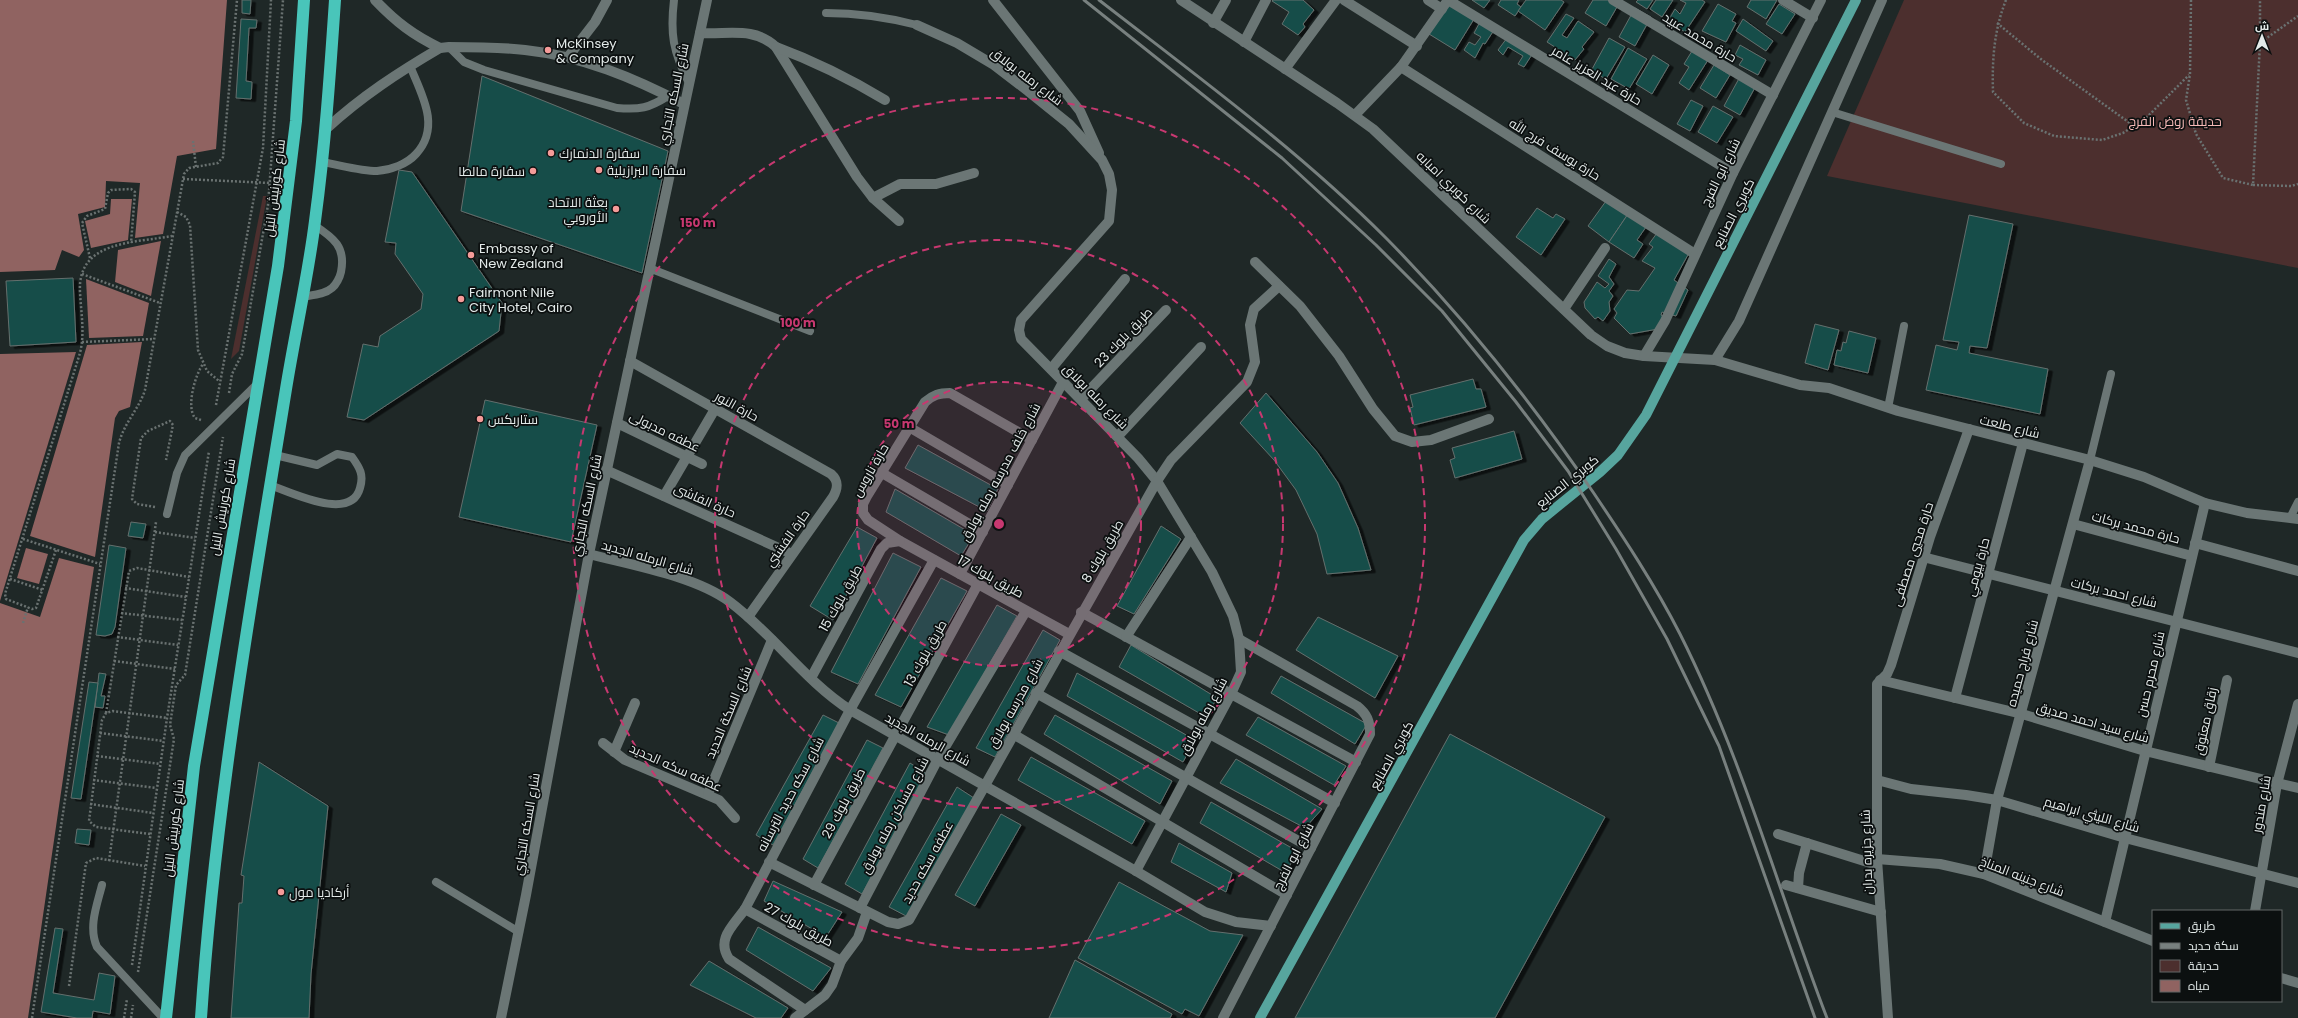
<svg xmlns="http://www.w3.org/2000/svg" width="2298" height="1018" font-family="Poppins,Cairo,sans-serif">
<defs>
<filter id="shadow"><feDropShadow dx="4.5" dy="2.5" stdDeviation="0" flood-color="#0009"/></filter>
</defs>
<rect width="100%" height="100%" fill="#1f2827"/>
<g fill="#4c2f2e">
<polygon points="1904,0 2298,0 2298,268 1827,176"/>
<polygon points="263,196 267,196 239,351 231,359"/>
</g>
<g fill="#906361">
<polygon points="0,0 227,0 216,149 177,156 163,234 135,238 140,183 106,181 105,207 78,214 84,250 79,257 62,250 55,270 0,272"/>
<polygon points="111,199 132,199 128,240 91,248 85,221 110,214"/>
<polygon points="161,241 151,296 115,282 118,250"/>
<polygon points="86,279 149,303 143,336 89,338"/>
<polygon points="142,342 130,407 119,411 115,418 95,557 30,536 87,345"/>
<polygon points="76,352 0,601 0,354"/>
<polygon points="26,548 48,554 39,584 17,578"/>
<polygon points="59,558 94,567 28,1018 0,1018 0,603 40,617"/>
</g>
<g fill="#154e4a" stroke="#646f6d" filter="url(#shadow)">
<polygon points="242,0 251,0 250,14 242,13"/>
<polygon points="1273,0 1303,0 1314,10 1303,24 1305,27 1298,35 1282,24 1289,12 1272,1"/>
<polygon points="1472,0 1490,0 1484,8"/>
<polygon points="1501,0 1519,0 1517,4 1521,7 1515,16 1498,5"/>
<polygon points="1526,0 1561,0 1564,2 1545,30 1518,11"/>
<polygon points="1593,0 1621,0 1606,26 1585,13"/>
<polygon points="1638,0 1653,0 1647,9 1636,2"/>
<polygon points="1656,0 1673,0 1662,17 1650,9"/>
<polygon points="1680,0 1702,0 1705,2 1685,32 1668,21 1675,9 1680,14 1686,3"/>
<polygon points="1751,0 1777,0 1766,19 1747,7"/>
<polygon points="1718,4 1736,14 1732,21 1736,23 1726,42 1702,31"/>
<polygon points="1779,4 1795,14 1782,34 1766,24"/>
<polygon points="1449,5 1474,19 1455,50 1429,34"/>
<polygon points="1635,8 1651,17 1635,46 1619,37"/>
<polygon points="1566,14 1574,18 1562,35 1567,38 1578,21 1594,32 1582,47 1584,49 1575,60 1547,42"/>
<polygon points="241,19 257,20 256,28 249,28 246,81 252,82 251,99 236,98"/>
<polygon points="1743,19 1773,41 1766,51 1736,31"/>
<polygon points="1480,22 1494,30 1485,44 1483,43 1475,58 1464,50 1469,42 1475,45 1481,37 1474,33"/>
<polygon points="1507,38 1533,53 1524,67 1518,64 1523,56 1508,47 1503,55 1498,50"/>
<polygon points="1609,38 1625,47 1606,79 1591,71"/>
<polygon points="1740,45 1766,60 1758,75 1739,65 1743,59 1735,55"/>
<polygon points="1628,48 1647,59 1629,89 1611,79"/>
<polygon points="1692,51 1708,60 1689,90 1679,83 1689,67 1684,64"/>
<polygon points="1653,55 1669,65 1652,94 1636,84"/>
<polygon points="1714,65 1730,75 1716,98 1700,88"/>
<polygon points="1742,73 1758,82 1740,115 1724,106"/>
<polygon points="482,76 668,151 642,273 461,211"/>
<polygon points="1691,100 1703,106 1690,131 1677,124"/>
<polygon points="1713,106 1733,117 1717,143 1698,132"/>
<polygon points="399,170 412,172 502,303 499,331 364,420 347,417 363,344 378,347 380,336 421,309 423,294 395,254 396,243 385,242"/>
<polygon points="1606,201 1628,214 1609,242 1588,226"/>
<polygon points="1537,208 1553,218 1556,214 1565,219 1541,255 1516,237"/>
<polygon points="1628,214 1646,227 1637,240 1643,244 1634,258 1609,242"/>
<polygon points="1969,215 2013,224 1987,348 1970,346 1969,353 2048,369 2040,414 1926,390 1936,345 1957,350 1959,342 1943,340"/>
<polygon points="1657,233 1689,253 1674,280 1688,290 1676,316 1662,312 1661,315 1664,317 1658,329 1630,334 1614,318 1617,313 1614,309 1627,290 1639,291 1655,268 1642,261 1653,247 1649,244"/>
<polygon points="1609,259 1616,264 1609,277 1614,284 1609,291 1613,296 1609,302 1610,311 1603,321 1598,317 1595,319 1585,308 1584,302 1597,282 1605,288 1609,284 1598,276"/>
<polygon points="73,278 76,342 10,346 6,281"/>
<polygon points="1815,324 1839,330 1828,370 1805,363"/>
<polygon points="1849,331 1876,338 1868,373 1834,365 1837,350 1841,351 1843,342 1846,343"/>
<polygon points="1473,379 1476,389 1481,389 1486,407 1414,425 1410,408 1413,407 1410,395"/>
<polygon points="1266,393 1317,452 1338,483 1358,528 1371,570 1327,574 1317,534 1296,490 1274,460 1240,423"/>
<polygon points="485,400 597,425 571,542 459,517"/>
<polygon points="1514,431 1522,459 1455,478 1450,460 1455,458 1452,448"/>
<polygon points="918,445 998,489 987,511 905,468"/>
<polygon points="895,489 974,535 961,556 886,512"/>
<polygon points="131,522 146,524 143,538 128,536"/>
<polygon points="1161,526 1181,539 1134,614 1117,606"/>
<polygon points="857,527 877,538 833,620 810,606"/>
<polygon points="109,545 126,548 115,627 112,634 105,636 96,635"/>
<polygon points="893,553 921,567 858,684 831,672"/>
<polygon points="941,578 967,591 901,707 875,695"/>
<polygon points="997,605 1017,616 949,735 927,727"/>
<polygon points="1318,617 1398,656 1375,698 1296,650"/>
<polygon points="1043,630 1060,640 995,757 976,748"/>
<polygon points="1131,645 1217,698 1206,717 1119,667"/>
<polygon points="99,673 106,674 101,696 105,696 103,708 95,707"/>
<polygon points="1077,673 1195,740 1183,762 1067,696"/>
<polygon points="1281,676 1367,724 1355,744 1271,693"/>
<polygon points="89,682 98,683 81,799 71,798"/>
<polygon points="823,715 839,723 773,845 756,835"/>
<polygon points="1055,715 1172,781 1160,804 1044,734"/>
<polygon points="1258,717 1346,766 1334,785 1246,735"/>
<polygon points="1450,734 1605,817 1495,1018 1295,1018"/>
<polygon points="867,740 883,748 818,868 803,859"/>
<polygon points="1031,757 1145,821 1132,844 1018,780"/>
<polygon points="1236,759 1322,809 1305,828 1220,783"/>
<polygon points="259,762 328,806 311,974 309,1018 231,1018 239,903 242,903 244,876 241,875"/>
<polygon points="910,763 927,774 862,894 845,884"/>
<polygon points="957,787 974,798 908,917 889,907"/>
<polygon points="1211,802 1297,851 1286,873 1200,823"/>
<polygon points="1001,814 1021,825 975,906 955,895"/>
<polygon points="77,829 91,830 89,845 75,843"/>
<polygon points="1179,843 1232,873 1226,892 1171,862"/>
<polygon points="773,881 842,912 826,937 764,901"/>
<polygon points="1119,882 1210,931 1243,935 1199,1016 1185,1009 1182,1014 1078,958"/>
<polygon points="758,927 831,968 813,991 746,950"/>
<polygon points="55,928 63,929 53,993 94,1000 99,973 115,976 110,1014 93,1011 92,1018 77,1018 41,1012"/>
<polygon points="1075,960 1172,1014 1170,1018 1049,1018"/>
<polygon points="709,961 788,1008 781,1018 756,1018 690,985"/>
</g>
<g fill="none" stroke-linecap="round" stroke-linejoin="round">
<g stroke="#6a7271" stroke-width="2.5" stroke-dasharray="2 2" stroke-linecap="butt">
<path d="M2006,0C1994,30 1992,60 1993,92L2024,123L2054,136L2102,140L2123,133L2146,118L2189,75"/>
<polyline points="2191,0 2190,74 2186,100 2196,134 2223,178 2253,185 2260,42 2260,0"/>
<polyline points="1997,23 2042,60 2134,126"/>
<polyline points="2261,42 2298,16"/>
<polyline points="193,141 196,167"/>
<polyline points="183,179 271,183"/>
<polyline points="2253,185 2291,186 2298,184"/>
<polyline points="177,212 186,217 190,225 198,350 207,371 219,381"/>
<polyline points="90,258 82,223 87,216 105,209 108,193 111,190 131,189 135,192 131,243"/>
<polyline points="82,274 160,303"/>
<polyline points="82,342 154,339"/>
<polyline points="229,393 232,374 242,354 268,205 283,0"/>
<polyline points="216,405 263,148 271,0"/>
<path d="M201,420L195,418C186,407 195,375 203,364"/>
<polyline points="155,507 137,504 132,499 141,438 148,431 170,421 173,425 166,460"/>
<polyline points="155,532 195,538"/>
<polyline points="23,539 100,564"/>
<path d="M56,550L36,608L32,609L6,599L5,594L80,353C85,333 81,313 80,292C77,240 135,243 172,236"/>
<polyline points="10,579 43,590"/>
<polyline points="125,588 186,597"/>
<polyline points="121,613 182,620"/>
<polyline points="23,623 28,607"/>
<polyline points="117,637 178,645"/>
<polyline points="114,661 175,669"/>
<polyline points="106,713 129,571 137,568 189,577"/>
<polyline points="100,733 163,741"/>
<polyline points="97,756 160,764"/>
<polyline points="93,780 156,788"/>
<polyline points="90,804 153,813"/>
<polyline points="150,834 96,827 89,821 102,720 106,713 113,711 167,718"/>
<polyline points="109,861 156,522"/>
<polyline points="132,965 167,718 209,451"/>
<polyline points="138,972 174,739 170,725 176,685 185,675 223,437"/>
<polyline points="69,986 86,863 96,858 145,866"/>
<path d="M32,1018L119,443C124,423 139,409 145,390L184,174L189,168L218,163L223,157L237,0"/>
<polyline points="124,1018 127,999"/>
<polyline points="131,1018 133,1005"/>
</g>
<g stroke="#6b7675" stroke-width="8">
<path d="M674,0C670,34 673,52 689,83"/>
<path d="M826,13C858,13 886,17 917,25"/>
<path d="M449,47L464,62L484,70L617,108C640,110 649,108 668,96"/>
<polyline points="1832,112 2001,164"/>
<path d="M322,162C340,165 360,171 377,171C391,170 407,164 416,154C441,127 422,95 410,66"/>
<polyline points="649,268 810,331"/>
<path d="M302,297C312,295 324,295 332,288C336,285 340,277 341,272C346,247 334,238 314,225"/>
<polyline points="1888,408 1904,326"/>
<polyline points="2090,460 2111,374"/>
<path d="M270,485C293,493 351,522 360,488C364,475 360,468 352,457L337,454L317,465L275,455"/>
<polyline points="167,514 177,473 185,455 258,383"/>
<polyline points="2290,518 2298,502"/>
<polyline points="436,882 519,932"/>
<path d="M102,885C97,905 88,927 97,947L163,1018"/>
</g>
<g stroke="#6b7675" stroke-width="10">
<polyline points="993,0 1080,111 1099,153"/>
<polyline points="1181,0 1337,103 1373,129 1591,335 1607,346 1625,353 1644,356 1715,360 1800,385 1829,388 1898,411 2090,460 2144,477 2205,503 2247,513 2298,519"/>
<polyline points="1344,0 1417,46"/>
<polyline points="1428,0 1442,9"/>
<polyline points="1448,0 1733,173"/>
<polyline points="1613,0 1773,95"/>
<polyline points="1783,0 1813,18"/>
<polyline points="1213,23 1226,0"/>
<polyline points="917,25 957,43 994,65 1028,91 1069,124 1102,160 1109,174 1112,190 1109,221 1021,320 1019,330 1021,339 1138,458 1157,481 1212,572 1233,616 1239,639 1241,672 1231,694 1136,871"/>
<path d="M700,33C727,35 754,26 776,47L857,177L873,198L899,221"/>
<polyline points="1244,42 1266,0"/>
<path d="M776,47C814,61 850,79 885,100"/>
<polyline points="1401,67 1695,254"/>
<polyline points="1285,69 1336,0"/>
<polyline points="1355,115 1401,67 1448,0"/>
<polyline points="873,198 900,184 936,184 974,173"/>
<polyline points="1255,262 1300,306 1339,356 1373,409 1395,436 1412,442 1431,440 1489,419"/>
<polyline points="1564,309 1605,248"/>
<polyline points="1644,356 1665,321 1733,173 1821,0"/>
<polyline points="1715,360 1739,321 1882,0"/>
<path d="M630,361L831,474C839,481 838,488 833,497L748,617"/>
<polyline points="1051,369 1125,279"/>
<polyline points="1081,399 1166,310"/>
<polyline points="617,423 702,464"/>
<polyline points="909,427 1008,485"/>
<polyline points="1118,436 1201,347"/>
<path d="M1032,440L950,393C939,393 933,395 925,402L867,496L863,504V513L868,520L900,541L1069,634"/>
<polyline points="606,470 792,554"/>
<polyline points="882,473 983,532"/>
<polyline points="664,496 715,409"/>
<polyline points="2073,524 2192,556"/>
<polyline points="2195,543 2298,571"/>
<path d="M589,554C631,565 695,576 730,602C773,634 805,681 850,710L1136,871L1205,912L1236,922L1271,926"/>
<polyline points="1923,557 2298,653"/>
<polyline points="960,574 1063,382"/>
<polyline points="1081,612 1356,762"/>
<polyline points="1126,637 1191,537"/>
<polyline points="1059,651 1335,803"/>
<polyline points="811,678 881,549 887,543 900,541"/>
<polyline points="1880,680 2022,714 2145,751 2298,788"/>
<polyline points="1036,693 1311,848"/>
<polyline points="1955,698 2023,443"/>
<polyline points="1013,734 1287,895"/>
<polyline points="603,743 625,760 719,800 735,818"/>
<polyline points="614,752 635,703"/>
<polyline points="2209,767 2227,680"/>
<polyline points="1877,780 1911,789 1966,795 1997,800 2125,838 2298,883"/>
<polyline points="708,794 772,640"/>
<polyline points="1778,834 1877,865"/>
<polyline points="1877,859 1940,864 1984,874 2153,941"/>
<polyline points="769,862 888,922 898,924 909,920 1157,481 1171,460 1247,382 1255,362 1250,325 1254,309 1279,286"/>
<polyline points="1984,874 1997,800 2090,460"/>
<polyline points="814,885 978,584"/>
<polyline points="1786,885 1881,912"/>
<polyline points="1798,888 1799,873 1807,843"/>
<polyline points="860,908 938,759 1026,611"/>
<polyline points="745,909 841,961"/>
<polyline points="2255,911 2277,784 2298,704"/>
<polyline points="2105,922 2205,503"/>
<polyline points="2281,978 2298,983"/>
<path d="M805,1010L729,959C716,939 733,926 745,909L850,710L934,560"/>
<polyline points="795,1018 825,995 832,985 841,961 858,938 867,912"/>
<path d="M1223,1018L1370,734C1370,721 1367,714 1357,706L1239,639"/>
</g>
<g stroke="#6b7675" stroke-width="10">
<path d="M375,0C396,22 413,35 440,48"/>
<polyline points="568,57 595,22 607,0"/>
<path d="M326,129C362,96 399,72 440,48L449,47C474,47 500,47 525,50C582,56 634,78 684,104"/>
<polyline points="501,1018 526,895 589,554 707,0"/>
<polyline points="1888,1018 1877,859 1877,684 1887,674 1891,665 1930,537 1969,429"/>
</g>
<polyline stroke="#57a59e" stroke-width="10" points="1260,1018 1524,540 1542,519 1600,472 1618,455 1646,415 1856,0"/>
<g stroke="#49c5ba" stroke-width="12">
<polyline points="166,1018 194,766 278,266 296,121 304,0"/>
<path d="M201,1018C215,807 252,598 286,389C295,333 308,277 315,221C325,147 330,74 335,0"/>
</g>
<g stroke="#78807f" stroke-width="3">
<polyline points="1084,0 1282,158 1376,245 1442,311 1516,402 1568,471 1616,549 1667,639 1719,746 1815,1018"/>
<path d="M1099,0C1197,76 1298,150 1386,238C1463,316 1531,401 1593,492C1624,538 1655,585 1680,634C1742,757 1778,890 1827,1018"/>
</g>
</g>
<circle cx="999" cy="524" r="142" fill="#c73870" fill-opacity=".12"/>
<g fill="none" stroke="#c73870" stroke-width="2" stroke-dasharray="7 5">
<circle cx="999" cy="524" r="142"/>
<circle cx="999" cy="524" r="284"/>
<circle cx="999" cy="524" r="426"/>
</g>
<g fill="#f59b99" stroke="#0c1010" stroke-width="1.5">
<circle cx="548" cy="50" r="4"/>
<circle cx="551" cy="153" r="4"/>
<circle cx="599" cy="170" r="4"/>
<circle cx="533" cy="171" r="4"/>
<circle cx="616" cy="209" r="4"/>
<circle cx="471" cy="255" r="4"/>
<circle cx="461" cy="299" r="4"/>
<circle cx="480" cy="419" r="4"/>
<circle cx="281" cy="892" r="4"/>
</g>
<g text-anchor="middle" stroke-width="3.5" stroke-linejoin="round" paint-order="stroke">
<g font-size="13" fill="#e3eae9" stroke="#0c1010">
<text transform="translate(1700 37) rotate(31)" y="5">حارة محمد عبيد</text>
<text transform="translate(1597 75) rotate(31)" y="5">حارة عبد العزيز عامر</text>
<text transform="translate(1027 76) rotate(37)" y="5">شارع رمله بولاق</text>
<text transform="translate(673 94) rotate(-78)" y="5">شارع السكه التجاري</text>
<text transform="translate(1555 149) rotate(32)" y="5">حارة يوسف فرج الله</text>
<text transform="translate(1720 172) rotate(-64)" y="5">شارع ابو الفرج</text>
<text transform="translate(1454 187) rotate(44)" y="5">شارع كوبري امبابه</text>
<text transform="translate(274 188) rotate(-83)" y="5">شارع كورنيش النيل</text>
<text transform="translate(1733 213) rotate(-63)" y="5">كوبري الصنايع</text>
<text transform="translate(1123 337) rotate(-46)" y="5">طريق بلوك 23</text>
<text transform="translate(1096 396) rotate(45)" y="5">شارع رمله بولاق</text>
<text transform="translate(737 406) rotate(29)" y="5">حارة النور</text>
<text transform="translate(2010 426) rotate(14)" y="5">شارع طلعت</text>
<text transform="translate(665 431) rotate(26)" y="5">عطفه مدبولى</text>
<text transform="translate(870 470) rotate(-60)" y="5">حارة ناروس</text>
<text transform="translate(1000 472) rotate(-62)" y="5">شارع خلف مدرسه رمله بولاق</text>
<text transform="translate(1567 481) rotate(-39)" y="5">كوبري الصنايع</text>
<text transform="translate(705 500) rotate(24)" y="5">حارة الفاشى</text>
<text transform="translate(586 505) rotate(-78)" y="5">شارع السكه التجاري</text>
<text transform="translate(222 507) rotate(-80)" y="5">شارع كورنيش النيل</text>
<text transform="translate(2136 527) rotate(15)" y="5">حارة محمد بركات</text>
<text transform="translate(787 538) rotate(-55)" y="5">حارة الفشني</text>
<text transform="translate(1102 551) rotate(-60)" y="5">طريق بلوك 8</text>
<text transform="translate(1912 554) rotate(-72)" y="5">حارة محيي مصطفى</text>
<text transform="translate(648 557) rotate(16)" y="5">شارع الرمله الجديد</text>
<text transform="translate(1977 567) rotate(-75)" y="5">حارة بيومي</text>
<text transform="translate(991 576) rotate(29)" y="5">طريق بلوك 17</text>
<text transform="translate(2114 592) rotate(14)" y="5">شارع احمد بركات</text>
<text transform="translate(840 598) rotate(-61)" y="5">طريق بلوك 15</text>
<text transform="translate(925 653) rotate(-61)" y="5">طريق بلوك 13</text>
<text transform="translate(2022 663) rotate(-75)" y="5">شارع فراج حميده</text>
<text transform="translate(2150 674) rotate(-77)" y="5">شارع محرم حسن</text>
<text transform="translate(1015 703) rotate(-61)" y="5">شارع مدرسه بولاق</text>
<text transform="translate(728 712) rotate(-67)" y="5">شارع السكة الحديد</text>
<text transform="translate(1203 716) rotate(-62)" y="5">شارع رمله بولاق</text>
<text transform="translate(2205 721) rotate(-78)" y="5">زقاق معتوق</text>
<text transform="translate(2093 722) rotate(16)" y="5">شارع سيد احمد صديق</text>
<text transform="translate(928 739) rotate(29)" y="5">شارع الرمله الجديد</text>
<text transform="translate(1391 755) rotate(-61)" y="5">كوبري الصنايع</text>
<text transform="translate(676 767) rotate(24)" y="5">عطفه سكه الحديد</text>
<text transform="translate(790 794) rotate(-62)" y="5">شارع سكه حديد الترسانه</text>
<text transform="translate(843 803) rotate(-62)" y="5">طريق بلوك 29</text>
<text transform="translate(2261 804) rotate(-80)" y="5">شارع مندور</text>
<text transform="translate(2092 814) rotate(16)" y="5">شارع الليثي ابراهيم</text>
<text transform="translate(894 815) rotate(-62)" y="5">شارع مساكن رمله بولاق</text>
<text transform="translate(526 824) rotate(-80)" y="5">شارع السكه التجاري</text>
<text transform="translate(173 828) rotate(-83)" y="5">شارع كورنيش النيل</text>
<text transform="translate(1866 852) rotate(-92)" y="5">شارع جزيره بدران</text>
<text transform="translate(1293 856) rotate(-63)" y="5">شارع ابو الفرج</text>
<text transform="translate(927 862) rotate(-61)" y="5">عطفه سكه حديد</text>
<text transform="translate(2022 876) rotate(21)" y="5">شارع جنينه المناخ</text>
<text transform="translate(799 924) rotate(29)" y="5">طريق بلوك 27</text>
</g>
<g font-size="13" fill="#e3eae9" stroke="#0c1010" text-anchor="start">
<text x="556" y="48">McKinsey<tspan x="556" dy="15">&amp; Company</tspan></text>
<text x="559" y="158">سفارة الدنمارك</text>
<text x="607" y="175">سفارة البرازيلية</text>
<text x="525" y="176" text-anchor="end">سفارة مالطا</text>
<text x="608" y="207" text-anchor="end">بعثة الاتحاد<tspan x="608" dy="15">الأوروبي</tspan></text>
<text x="479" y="253">Embassy of<tspan x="479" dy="15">New Zealand</tspan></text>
<text x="469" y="297">Fairmont Nile<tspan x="469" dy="15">City Hotel, Cairo</tspan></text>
<text x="488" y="424">ستاربكس</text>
<text x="289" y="897">أركاديا مول</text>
</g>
<g font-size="13" fill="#f6b9b7" stroke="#0c1010">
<text x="2175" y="126">حديقة روض الفرج</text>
</g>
</g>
<circle cx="999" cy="524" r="6" fill="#c73870" stroke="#0c1010" stroke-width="2"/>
<g font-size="12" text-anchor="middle" font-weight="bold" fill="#c73870" stroke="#0c1010" stroke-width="3.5" stroke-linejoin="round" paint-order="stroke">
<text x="698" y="227">150 m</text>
<text x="798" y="327">100 m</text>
<text x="899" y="428">50 m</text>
</g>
<rect x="2152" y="910" width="130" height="92" fill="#0c1010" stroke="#626767"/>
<rect x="2160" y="923" width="20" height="6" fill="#57a59e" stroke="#626767"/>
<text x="2188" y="930" font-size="12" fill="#e3eae9">طريق</text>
<rect x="2160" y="943" width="20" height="6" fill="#78807f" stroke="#626767"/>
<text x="2188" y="950" font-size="12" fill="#e3eae9">سكة حديد</text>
<rect x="2160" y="960" width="20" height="12" fill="#4c2f2e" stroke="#626767"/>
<text x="2188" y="970" font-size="12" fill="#e3eae9">حديقة</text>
<rect x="2160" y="980" width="20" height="12" fill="#906361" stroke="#626767"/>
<text x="2188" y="990" font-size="12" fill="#e3eae9">مياه</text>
<g transform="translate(2262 36)" stroke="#0c1010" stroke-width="3" paint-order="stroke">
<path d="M0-3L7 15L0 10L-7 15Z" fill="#e3eae9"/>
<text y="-6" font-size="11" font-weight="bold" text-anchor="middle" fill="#e3eae9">ش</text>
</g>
</svg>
